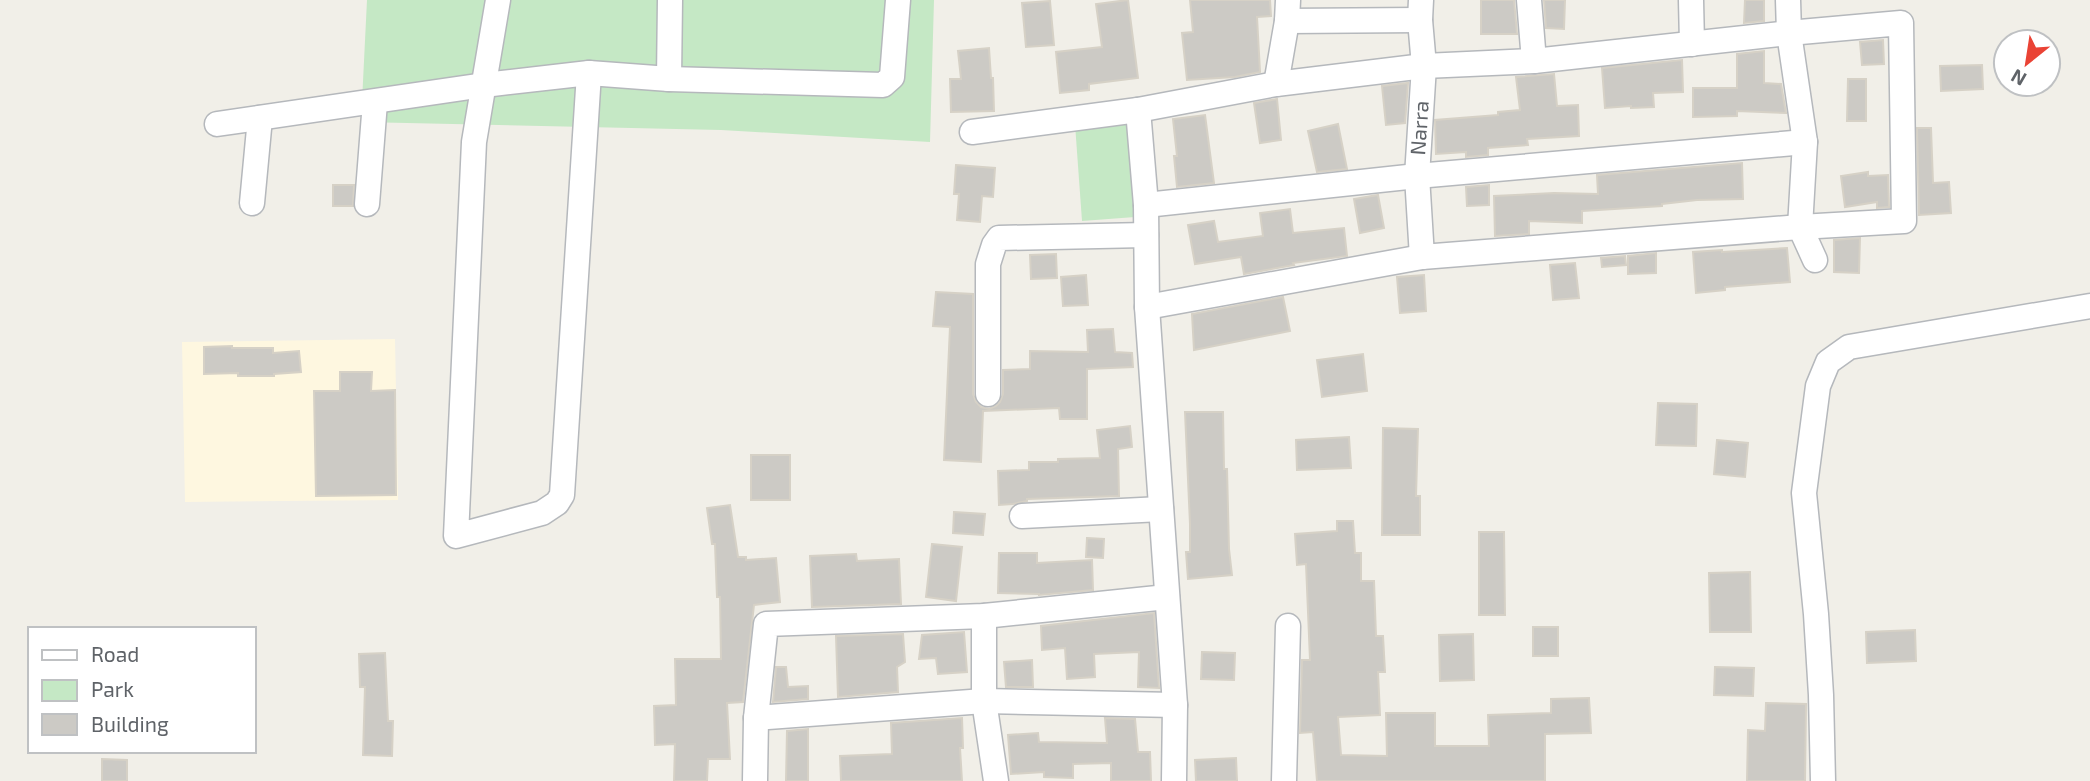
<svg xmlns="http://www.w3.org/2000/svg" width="2090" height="781" font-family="'Exo 2',sans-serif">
<rect width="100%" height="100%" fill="#f1efe8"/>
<polygon fill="#fef7e0" points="395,339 398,500 185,502 182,342"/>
<g fill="#c5e8c5">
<polygon points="367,0 934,0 930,142 721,130 361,122"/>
<polygon points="1128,121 1135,217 1082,221 1075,124"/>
</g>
<g fill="#cccac5" stroke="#d6d1c6" stroke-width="2">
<polygon points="1128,0 1138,78 1089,84 1089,90 1060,93 1056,52 1102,47 1096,4"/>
<polygon points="1190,0 1270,0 1271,16 1257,17 1260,72 1235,77 1187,80 1182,33 1193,32"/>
<polygon points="1481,0 1514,0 1517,34 1481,34"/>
<polygon points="1544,0 1565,0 1564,29 1546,28"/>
<polygon points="1745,0 1764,0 1764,21 1744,23"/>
<polygon points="1050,1 1054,45 1026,47 1022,3"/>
<polygon points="1883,40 1884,64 1862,65 1860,42"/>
<polygon points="989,48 991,78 993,78 994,111 951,112 950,79 961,79 958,51"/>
<polygon points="1764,51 1764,83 1781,84 1786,113 1737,111 1737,116 1693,117 1693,88 1737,88 1737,54"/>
<polygon points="1682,60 1683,92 1653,93 1654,107 1631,108 1631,106 1605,108 1602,68"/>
<polygon points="1982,65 1983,89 1941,91 1940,66"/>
<polygon points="1554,74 1557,106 1578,105 1579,136 1527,139 1528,145 1488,148 1488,155 1466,157 1466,152 1436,154 1435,120 1498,115 1498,112 1520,110 1516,77"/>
<polygon points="1848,79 1866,79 1866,121 1847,121"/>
<polygon points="1408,83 1405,123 1386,125 1382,86"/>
<polygon points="1277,99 1281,140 1260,143 1254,103"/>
<polygon points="1205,115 1214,183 1177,187 1174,156 1177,156 1173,119"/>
<polygon points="1338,124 1347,169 1317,172 1308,131"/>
<polygon points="1917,128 1931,128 1933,183 1949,182 1951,213 1919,215"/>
<polygon points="1742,163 1743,199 1697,200 1662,204 1662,206 1582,211 1582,223 1529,221 1529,234 1495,236 1494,196 1554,193 1598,194 1597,175"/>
<polygon points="956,165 995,168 993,197 982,196 980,222 957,220 959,194 954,194"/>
<polygon points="1868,172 1868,176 1888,175 1889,207 1877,208 1877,202 1845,207 1841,176"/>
<polygon points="333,185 354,185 353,206 333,206"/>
<polygon points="1489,185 1489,205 1467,206 1466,187"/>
<polygon points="1378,195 1384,228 1360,233 1354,199"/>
<polygon points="1290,209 1293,233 1344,228 1347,256 1293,263 1294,265 1244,274 1241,257 1195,264 1188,225 1214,221 1218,242 1263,236 1260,213"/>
<polygon points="1860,238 1859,273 1834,272 1834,240"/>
<polygon points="1787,248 1790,282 1725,287 1725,290 1696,293 1693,252 1722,250 1722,252"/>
<polygon points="1656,253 1656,273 1628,274 1628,256"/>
<polygon points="1056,254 1057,278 1031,279 1030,255"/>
<polygon points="1625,256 1626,265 1602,267 1601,258"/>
<polygon points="1575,263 1579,298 1553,300 1550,265"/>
<polygon points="1086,275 1088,305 1063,306 1061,277"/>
<polygon points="1424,275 1426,311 1400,313 1397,277"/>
<polygon points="936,292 973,294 973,394 976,402 981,407 989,409 996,406 1000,402 1003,394 1003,370 1030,369 1030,351 1088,352 1087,330 1113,329 1115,352 1132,353 1133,367 1087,369 1087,419 1060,419 1059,408 983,411 981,462 944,460 950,327 933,326"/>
<polygon points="1283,297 1290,331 1194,350 1192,314"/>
<polygon points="232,346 232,348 273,348 273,353 299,351 301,372 274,374 274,376 238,376 238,373 204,374 204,347"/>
<polygon points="1363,354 1367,391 1322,397 1317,360"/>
<polygon points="340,372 372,372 371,391 395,390 396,495 316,496 314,391 340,391"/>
<polygon points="1658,403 1697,404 1696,446 1656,445"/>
<polygon points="1185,412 1223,412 1224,469 1227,469 1229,549 1232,575 1188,579 1186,552 1190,552 1190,524"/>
<polygon points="1130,426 1132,447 1118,449 1119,496 1027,499 1027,501 1013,504 999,505 998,471 1029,470 1029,462 1058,462 1058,459 1100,458 1097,430"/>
<polygon points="1383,428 1418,429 1416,496 1420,496 1420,535 1382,535"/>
<polygon points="1349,437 1351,468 1297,470 1296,440"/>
<polygon points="1717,440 1748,443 1745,477 1714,474"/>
<rect x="751" y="455" width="39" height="45"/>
<polygon points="730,505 738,557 746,557 746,560 776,558 780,602 754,605 743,702 727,703 730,759 708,759 707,781 674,781 675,744 655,745 654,706 676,705 675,659 721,659 720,597 717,597 715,544 712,544 707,508"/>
<polygon points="954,512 985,514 983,535 953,533"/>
<polygon points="1337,521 1353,521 1355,553 1361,553 1361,581 1374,581 1376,636 1383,636 1385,672 1378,672 1380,715 1338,717 1341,755 1387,756 1386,713 1435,713 1435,746 1489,746 1488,715 1551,713 1551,699 1589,698 1591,733 1545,734 1545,781 1317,781 1313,732 1300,733 1302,660 1310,660 1306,564 1297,565 1295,534 1337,531"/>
<polygon points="1479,532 1504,532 1505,615 1479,615"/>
<polygon points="1087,538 1104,539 1103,558 1086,557"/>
<polygon points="932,544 962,547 956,601 926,597"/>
<polygon points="999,553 1037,553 1037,563 1092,560 1093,590 1039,595 1039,594 998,593"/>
<polygon points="856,554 857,561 899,559 901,604 812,607 810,556"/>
<polygon points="1750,572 1751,632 1710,632 1709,573"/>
<polygon points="1154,613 1159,688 1138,687 1139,652 1094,654 1095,677 1067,679 1065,648 1042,650 1041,626"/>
<rect x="1533" y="627" width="25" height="29"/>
<polygon points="1915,630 1916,661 1867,663 1866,632"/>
<polygon points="964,632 967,672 938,674 936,658 919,659 922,635"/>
<polygon points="903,634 905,662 897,667 898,692 838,697 836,636"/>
<polygon points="1473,634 1474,680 1440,681 1439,635"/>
<polygon points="1202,652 1235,653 1234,680 1201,679"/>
<polygon points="385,653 388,721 393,721 392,756 363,755 365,687 360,687 359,654"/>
<polygon points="1032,660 1033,687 1006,687 1004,662"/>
<polygon points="776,667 786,667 788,687 808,686 808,699 773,702"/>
<polygon points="1715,667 1754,668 1753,696 1714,695"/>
<polygon points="1766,703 1806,704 1805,781 1747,781 1748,730 1765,731"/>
<polygon points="962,718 963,748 960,748 962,781 841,781 840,756 892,754 891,723"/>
<polygon points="1105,718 1135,719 1138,752 1150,752 1151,781 1111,781 1111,763 1073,764 1073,778 1044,777 1044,772 1011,774 1008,735 1038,733 1039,742 1107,743"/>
<polygon points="808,729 808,781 786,781 787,731"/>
<polygon points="1236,758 1237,781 1196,781 1195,760"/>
<polygon points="102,759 127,760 127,781 102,781"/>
</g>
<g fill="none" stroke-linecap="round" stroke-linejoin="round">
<g stroke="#b5b8bc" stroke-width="27">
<g id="minor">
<polyline points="498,0 474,142 456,536 542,513 557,503 562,495 589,73"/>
<polyline points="1421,0 1420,20 1424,66 1417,176 1422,257"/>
<polyline points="1529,0 1534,61"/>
<polyline points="1691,0 1692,44"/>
<polyline points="1788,0 1789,33 1805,142 1800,227 1815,260"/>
<polyline points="1287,21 1420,20"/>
<polyline points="669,79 670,0"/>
<polyline points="1276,84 1287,21 1288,0"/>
<polyline points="1138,110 1146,205 1147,307 1175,705 1174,781"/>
<polyline points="217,124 484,85 589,73 669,79 883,85 892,77 898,0"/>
<polyline points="972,132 1138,110 1276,84 1424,66 1534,61 1789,33 1901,23 1904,221 1800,227 1422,257 1147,307"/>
<polyline points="252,203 260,118"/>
<polyline points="367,204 375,102"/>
<polyline points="1146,205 1417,176 1805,142"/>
<polyline points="988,394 988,264 994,245 999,238 1146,235"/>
<polyline points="1022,516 1161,509"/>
<polyline points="984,616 984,701 996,781"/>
<polyline points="756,718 984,701 1175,705"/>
<polyline points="755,781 756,718 766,624 984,616 1167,597"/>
<polyline points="1284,781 1288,626"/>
<polyline points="1823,781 1821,695 1816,614 1804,493 1818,386 1828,362 1849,347 2090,306"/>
</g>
</g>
<use href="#minor" stroke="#fff" stroke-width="24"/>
</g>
<g text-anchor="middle" stroke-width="6" stroke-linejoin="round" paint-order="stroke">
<g font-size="21" fill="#5f6368" stroke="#fff">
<text transform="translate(1420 128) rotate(-86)" y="7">Narra</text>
</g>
</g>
<rect x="28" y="627" width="228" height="126" fill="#ffffff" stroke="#bfc1c3" stroke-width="2"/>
<rect x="42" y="650" width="35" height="10" fill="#ffffff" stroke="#bfc1c3" stroke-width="2"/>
<text x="91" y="662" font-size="21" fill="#5f6368">Road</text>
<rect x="42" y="680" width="35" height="21" fill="#c5e8c5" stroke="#bfc1c3" stroke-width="2"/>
<text x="91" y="697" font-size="21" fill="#5f6368">Park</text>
<rect x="42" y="714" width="35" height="21" fill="#cccac5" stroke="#bfc1c3" stroke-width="2"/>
<text x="91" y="732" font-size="21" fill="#5f6368">Building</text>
<g transform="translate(2027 63) rotate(210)"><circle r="33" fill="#ffffff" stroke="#bfc1c3" stroke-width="2"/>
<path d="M0-5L12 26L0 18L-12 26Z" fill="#ea4335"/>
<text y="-10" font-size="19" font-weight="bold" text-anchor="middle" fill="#5f6368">N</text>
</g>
</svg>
